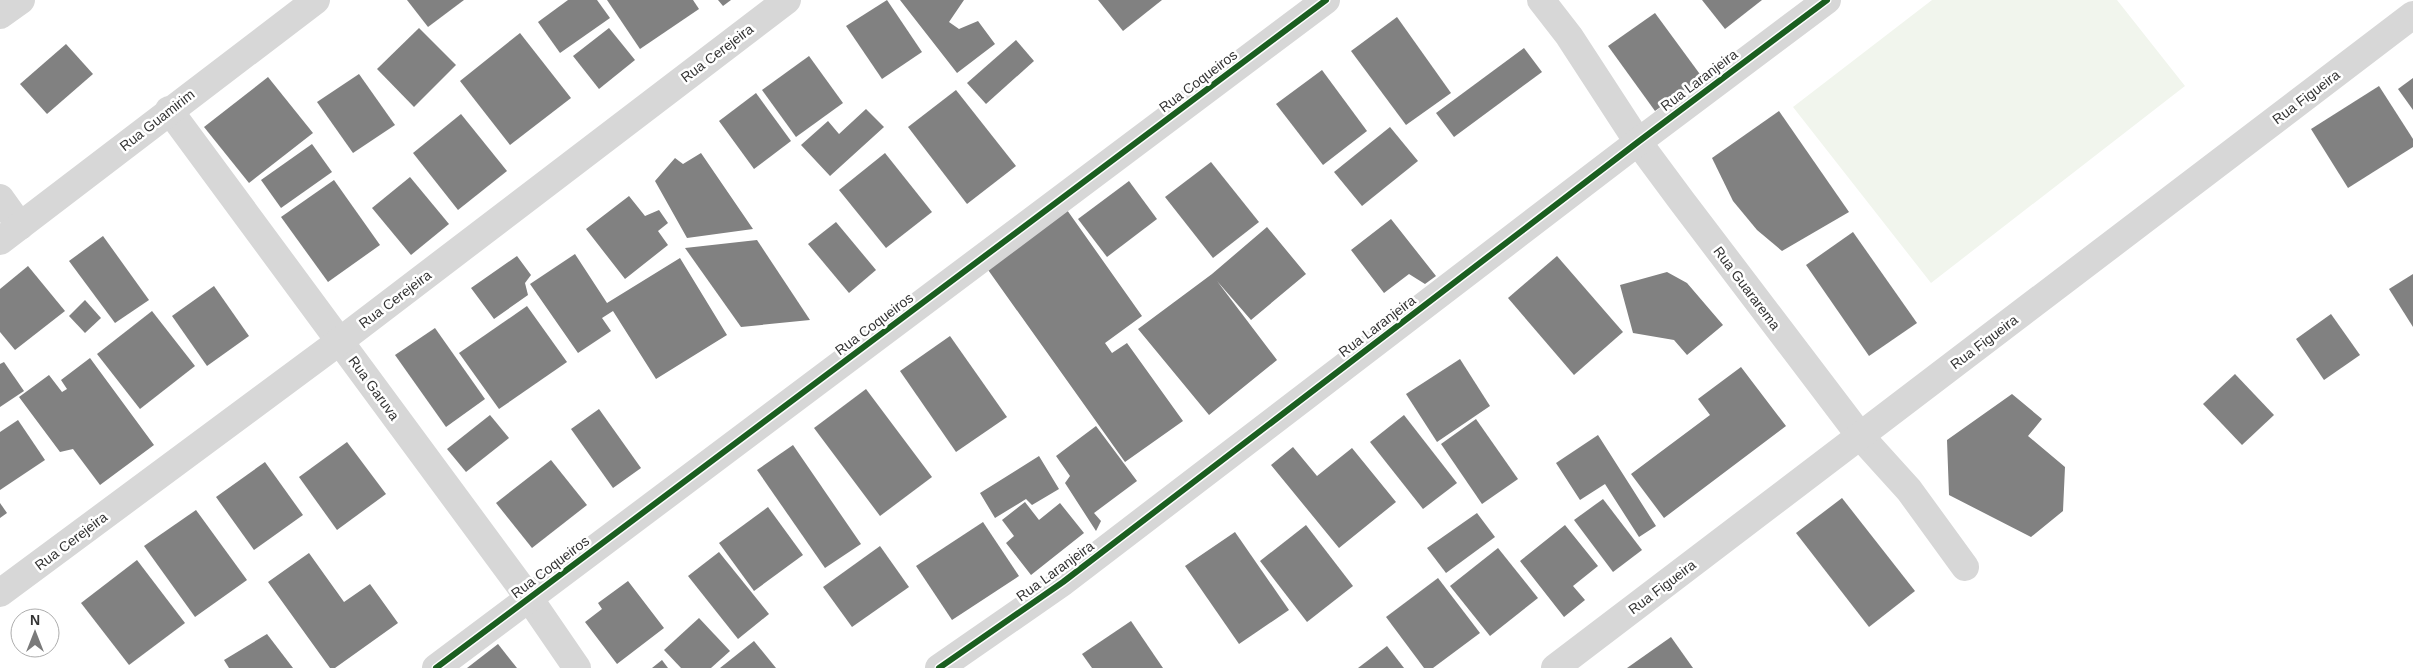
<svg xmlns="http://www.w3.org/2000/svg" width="2413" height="668" font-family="Arial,sans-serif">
<rect width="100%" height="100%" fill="#fff"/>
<polygon fill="#f1f5ed" points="1932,0 2117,0 2185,86 1931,283 1793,107"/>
<g fill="#818181">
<polygon points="407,0 464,0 428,27"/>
<polygon points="568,0 597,0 610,18 560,53 538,22"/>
<polygon points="607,0 693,0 699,9 640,49"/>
<polygon points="718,0 731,0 723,6"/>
<polygon points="887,0 922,52 882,79 846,26"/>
<polygon points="900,0 964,0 949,22 959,29 978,21 995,44 957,73"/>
<polygon points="1098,0 1162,0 1123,31"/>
<polygon points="1702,0 1762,0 1725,29"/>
<polygon points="1655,13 1702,77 1655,111 1608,46"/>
<polygon points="1397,17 1451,93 1406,125 1351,51"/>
<polygon points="419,28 456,65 414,107 377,69"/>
<polygon points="609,28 635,60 599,89 573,56"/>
<polygon points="520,33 571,98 510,145 460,81"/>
<polygon points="1016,40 1034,61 986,104 967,83"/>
<polygon points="66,44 93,74 47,114 20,84"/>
<polygon points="1524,48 1542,72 1454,137 1436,113"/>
<polygon points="809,56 843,103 796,137 762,90"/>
<polygon points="1322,70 1367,131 1323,165 1276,104"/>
<polygon points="359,74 395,125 353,153 317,102"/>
<polygon points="268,77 313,133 249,183 204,127"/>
<polygon points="2413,78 2413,110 2398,89"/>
<polygon points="2379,86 2413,139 2413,147 2348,188 2311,129"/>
<polygon points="956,90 1016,166 967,204 908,127"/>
<polygon points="756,93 791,141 754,169 719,121"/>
<polygon points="866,109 884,127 830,176 801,145 828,121 839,134"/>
<polygon points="1779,111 1849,212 1782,251 1757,230 1733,201 1712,158"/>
<polygon points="461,114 507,171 458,210 413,153"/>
<polygon points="1390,127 1418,161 1362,206 1334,172"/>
<polygon points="312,144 332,172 281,208 261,180"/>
<polygon points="701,153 753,229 687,238 655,181 675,158 683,164"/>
<polygon points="885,153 932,212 886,248 839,190"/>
<polygon points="1211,162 1259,222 1213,258 1165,197"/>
<polygon points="410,177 449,224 411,255 372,208"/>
<polygon points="334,180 380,245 328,282 281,217"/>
<polygon points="1129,181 1157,219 1107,257 1078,219"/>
<polygon points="629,196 645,216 659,210 668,223 658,231 668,245 625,279 586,229"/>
<polygon points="1067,210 1142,316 1105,343 1112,353 1127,343 1183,421 1125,462 986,267"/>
<polygon points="1391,219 1436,276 1425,284 1409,274 1384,293 1351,250"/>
<polygon points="836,222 876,270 849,293 808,244"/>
<polygon points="1267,227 1306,274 1251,320 1217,281 1277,360 1209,415 1138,329 1212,274"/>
<polygon points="1853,232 1917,323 1869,356 1806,265"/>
<polygon points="103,236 149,300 115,323 69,261"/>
<polygon points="757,240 810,320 741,327 685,248"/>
<polygon points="575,254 607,303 680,258 727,335 656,379 613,311 602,318 611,331 578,353 530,284"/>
<polygon points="517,256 531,275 525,283 528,295 494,319 471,288"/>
<polygon points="1557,256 1623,332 1574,375 1508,298"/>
<polygon points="28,266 65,311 15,350 0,332 0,289"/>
<polygon points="1667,272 1687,283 1723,325 1687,355 1674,340 1633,333 1620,285"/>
<polygon points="2413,274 2413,327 2389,289"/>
<polygon points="214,286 249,336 207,366 172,316"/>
<polygon points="85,300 101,318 85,333 69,316"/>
<polygon points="527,306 567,362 499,409 459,353"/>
<polygon points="152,311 195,366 140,409 97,354"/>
<polygon points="2331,314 2360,355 2324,380 2296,339"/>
<polygon points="435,328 485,399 446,427 395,355"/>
<polygon points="950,336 1007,417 956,452 900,371"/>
<polygon points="90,358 154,445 100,485 73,449 60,452 19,397 49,375 62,392 67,389 61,380"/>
<polygon points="1460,359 1490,406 1437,442 1406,394"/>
<polygon points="4,362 24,391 0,407 0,364"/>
<polygon points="1741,367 1786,426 1664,518 1631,474 1710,415 1698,399"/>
<polygon points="2235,374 2274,415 2242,445 2203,404"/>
<polygon points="866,389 932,477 880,516 814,428"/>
<polygon points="2012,394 2042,419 2028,436 2065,467 2063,511 2031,537 1949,495 1947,440"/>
<polygon points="599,409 641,468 613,488 571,429"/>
<polygon points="490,415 509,438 466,472 447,449"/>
<polygon points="1404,415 1457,483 1423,509 1370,442"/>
<polygon points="1476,419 1518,479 1482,504 1441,444"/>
<polygon points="18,420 45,460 0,490 0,432"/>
<polygon points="1096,426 1137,481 1094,513 1101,521 1096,531 1065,483 1070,476 1056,456"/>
<polygon points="1598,435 1656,526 1639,537 1605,484 1580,500 1556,463"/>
<polygon points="347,442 386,494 337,530 299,477"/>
<polygon points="793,445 861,544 825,568 757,470"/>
<polygon points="1293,447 1317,476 1352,448 1396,502 1339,548 1271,465"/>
<polygon points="1039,456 1059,489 1032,505 1026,499 995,518 980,493"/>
<polygon points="551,460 587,505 532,548 496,503"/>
<polygon points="265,462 303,515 254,550 216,497"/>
<polygon points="1842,498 1915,591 1869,627 1796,533"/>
<polygon points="1603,499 1642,550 1613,572 1574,520"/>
<polygon points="1025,502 1039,520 1060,503 1084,533 1031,575 1006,543 1014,536 1002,520"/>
<polygon points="0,503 7,513 0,518"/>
<polygon points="768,507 803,555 754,591 719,543"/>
<polygon points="196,510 247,580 195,617 144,546"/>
<polygon points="1477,513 1495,537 1446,573 1427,548"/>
<polygon points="983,522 1019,576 952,620 916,566"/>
<polygon points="1306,525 1353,586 1307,622 1260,561"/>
<polygon points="1565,525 1598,566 1573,586 1585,600 1564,617 1520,561"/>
<polygon points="1235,532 1289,610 1239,644 1185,566"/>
<polygon points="880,546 909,587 852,627 823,587"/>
<polygon points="1498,548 1538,598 1490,636 1450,586"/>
<polygon points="719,552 769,614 738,639 688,576"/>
<polygon points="309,553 344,602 370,584 398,623 335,668 330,668 268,582"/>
<polygon points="137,560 185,623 129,665 81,603"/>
<polygon points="1438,578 1480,633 1433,668 1424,668 1386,617"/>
<polygon points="628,581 664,628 617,664 585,622 602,609 598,603"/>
<polygon points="699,618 730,651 711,668 681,668 664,650"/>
<polygon points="1131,621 1163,668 1092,668 1082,654"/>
<polygon points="267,634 293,668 229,668 224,660"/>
<polygon points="1671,637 1693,668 1627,668"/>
<polygon points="754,641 776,668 720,668"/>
<polygon points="498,644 517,668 467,668"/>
<polygon points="1387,646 1404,668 1358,668"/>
<polygon points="662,660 668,668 652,668"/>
</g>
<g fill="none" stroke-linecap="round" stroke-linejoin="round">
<g stroke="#d7d7d7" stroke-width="28">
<polyline points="1541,0 1569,36 1638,142 1681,200 1861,437 1909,490 1965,567"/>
<polyline points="0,15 21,0"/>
<polyline points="169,110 529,598 577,668"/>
<polyline points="0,198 20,226"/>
<polyline points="0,241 316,0"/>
<polyline points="0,593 340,341 787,0"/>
<polyline points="436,668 1326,0"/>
<polyline points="939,668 1063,582 1638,142 1827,0"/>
<polyline points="1555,668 2413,15"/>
</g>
<g stroke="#fff" stroke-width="9">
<g id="cycleway">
<polyline points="436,668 1326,0"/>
<polyline points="939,668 1063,582 1638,142 1827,0"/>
</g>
</g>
<use href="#cycleway" stroke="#1b5e20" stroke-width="6"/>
</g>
<g text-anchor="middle" stroke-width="5" stroke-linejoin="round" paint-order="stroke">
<g font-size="14" fill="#333" stroke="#fff">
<text transform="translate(717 53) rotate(-37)" y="5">Rua Cerejeira</text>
<text transform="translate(1699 80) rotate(-37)" y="5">Rua Laranjeira</text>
<text transform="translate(1198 81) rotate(-37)" y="5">Rua Coqueiros</text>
<text transform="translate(2306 97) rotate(-37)" y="5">Rua Figueira</text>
<text transform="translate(157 120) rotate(-38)" y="5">Rua Guamirim</text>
<text transform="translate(1747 288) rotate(53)" y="5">Rua Guararema</text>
<text transform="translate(395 299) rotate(-37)" y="5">Rua Cerejeira</text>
<text transform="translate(874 324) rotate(-37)" y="5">Rua Coqueiros</text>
<text transform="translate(1377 326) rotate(-37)" y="5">Rua Laranjeira</text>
<text transform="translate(1984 342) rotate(-37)" y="5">Rua Figueira</text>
<text transform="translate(374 388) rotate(54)" y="5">Rua Garuva</text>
<text transform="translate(71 541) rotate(-37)" y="5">Rua Cerejeira</text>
<text transform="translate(550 567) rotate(-37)" y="5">Rua Coqueiros</text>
<text transform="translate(1055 571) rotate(-36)" y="5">Rua Laranjeira</text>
<text transform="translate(1662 587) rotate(-37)" y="5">Rua Figueira</text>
</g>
</g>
<g transform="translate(35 633)"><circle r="24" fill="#ffffff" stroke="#adadad"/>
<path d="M0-4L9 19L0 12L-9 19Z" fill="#7a7a7a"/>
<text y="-8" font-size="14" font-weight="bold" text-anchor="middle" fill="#333333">N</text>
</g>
</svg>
